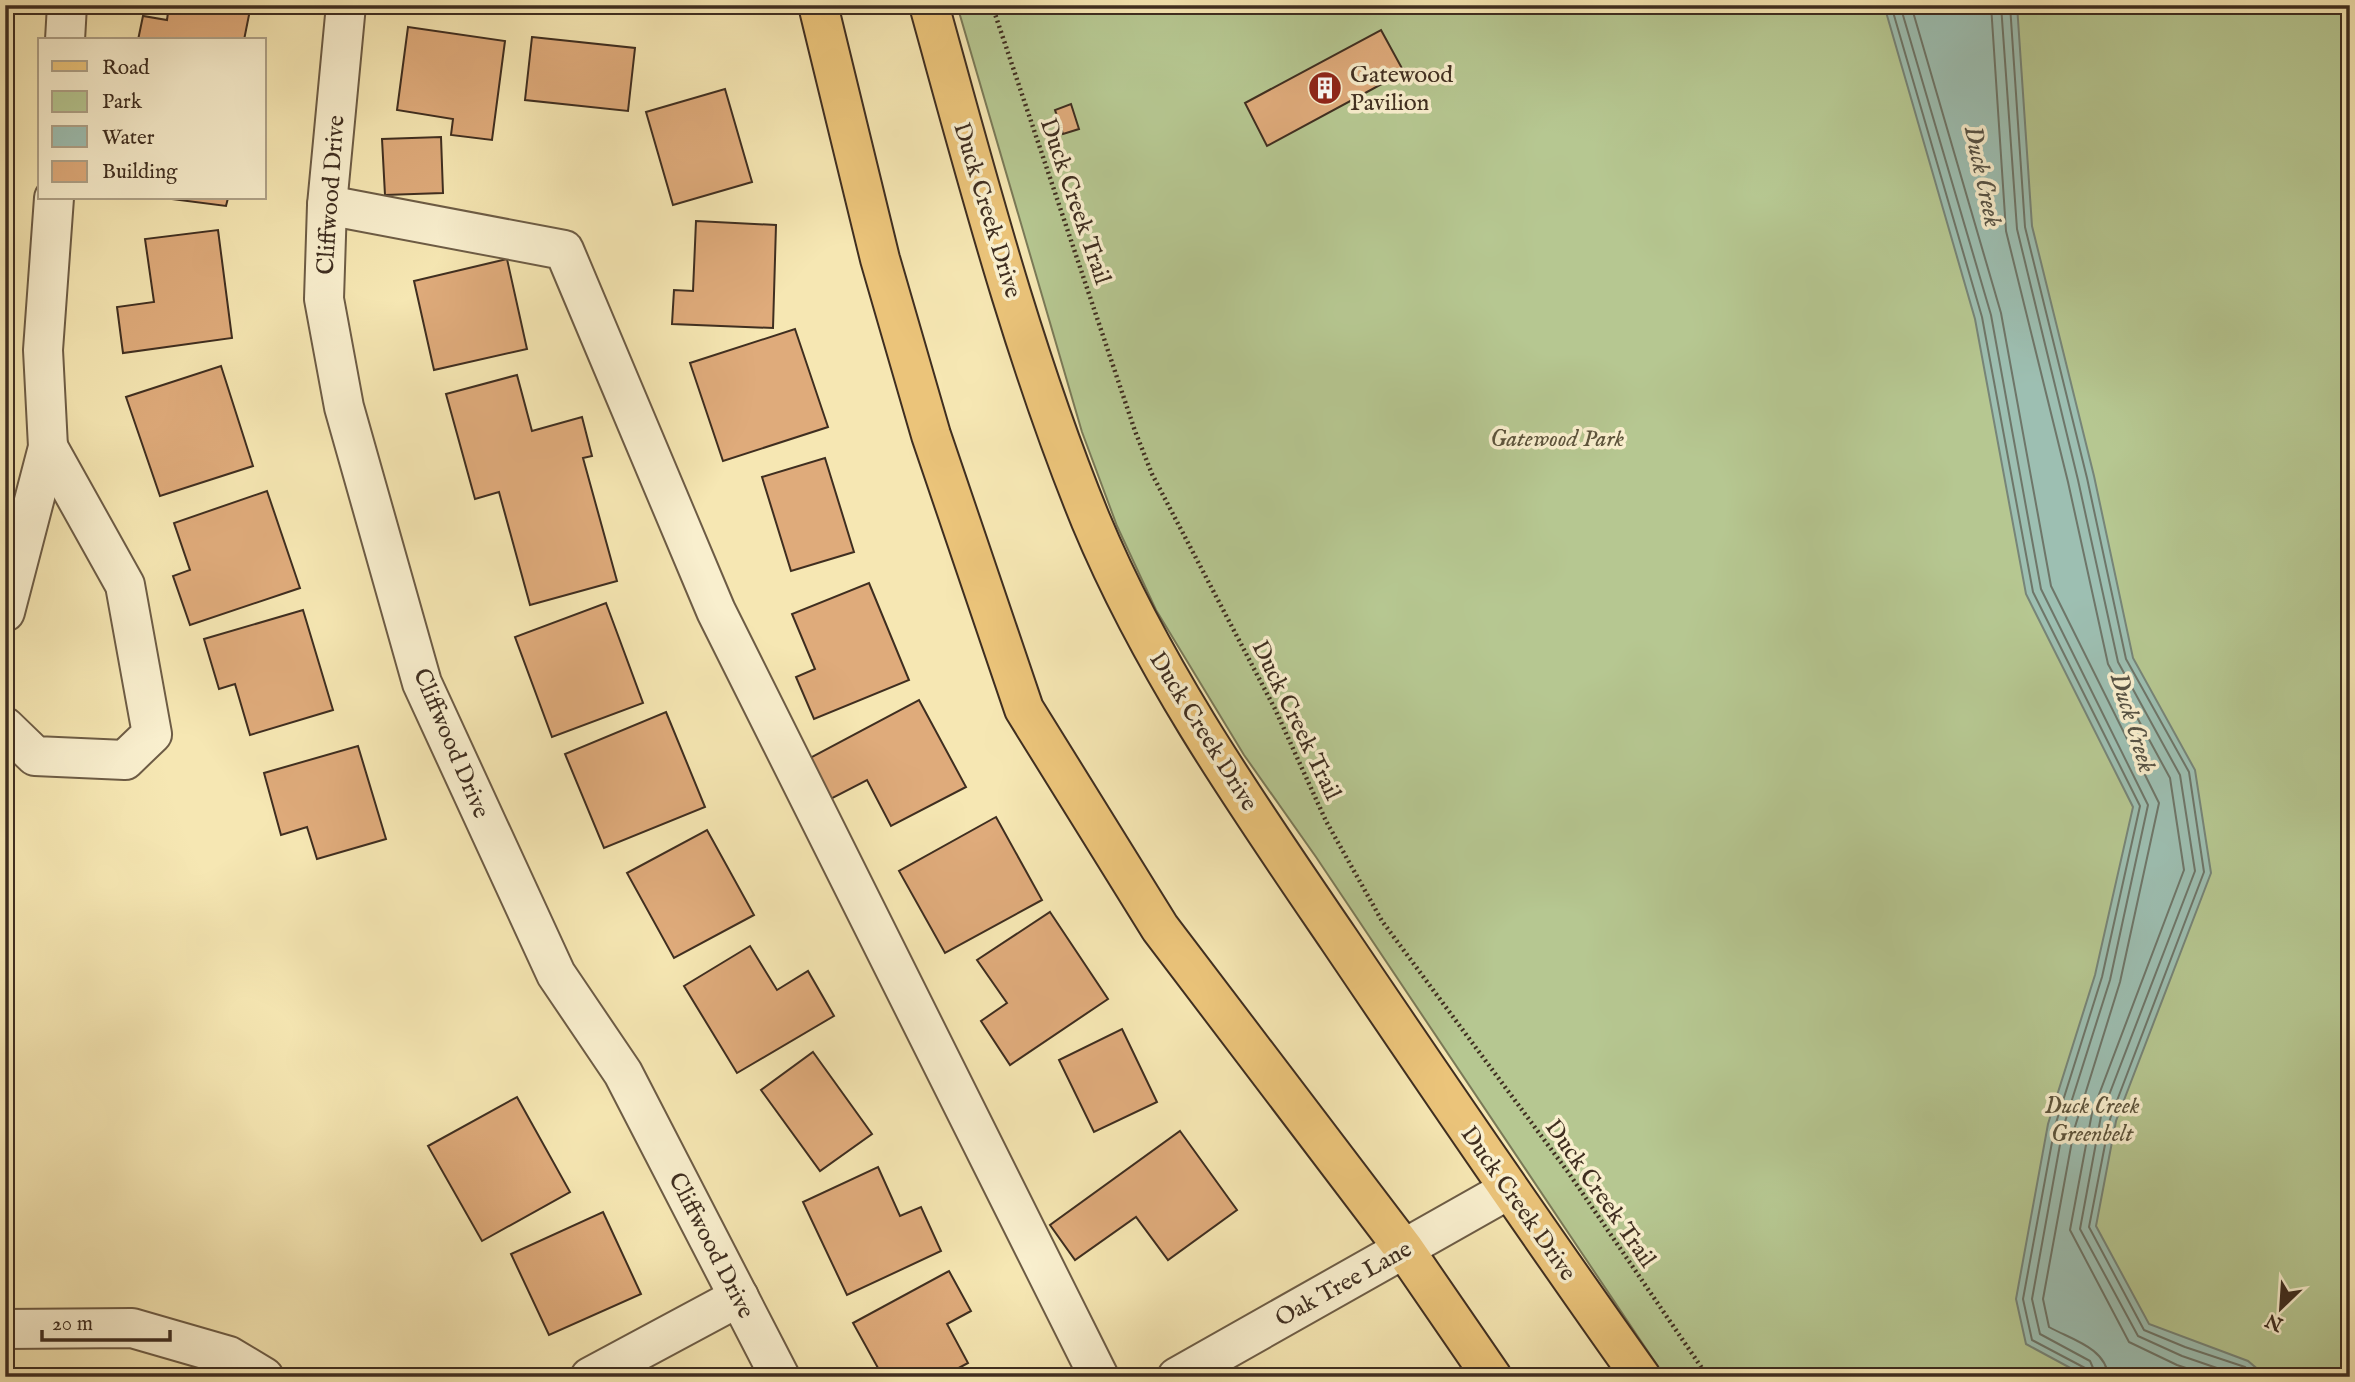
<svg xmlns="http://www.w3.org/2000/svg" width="2355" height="1382" font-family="'IM FELL English',serif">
<rect width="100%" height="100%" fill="#f6e7b3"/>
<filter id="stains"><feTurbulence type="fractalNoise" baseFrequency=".00286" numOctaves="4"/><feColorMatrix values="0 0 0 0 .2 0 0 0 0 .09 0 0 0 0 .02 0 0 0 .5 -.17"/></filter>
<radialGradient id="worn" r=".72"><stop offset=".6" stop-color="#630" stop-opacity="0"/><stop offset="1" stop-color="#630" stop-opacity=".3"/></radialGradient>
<polygon fill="#b6c791" stroke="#7a7a58" stroke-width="2" points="957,5 2350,5 2350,1377 1665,1377 1316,857 1244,755 1156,610 1117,526 1082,432"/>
<polygon fill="#9dbfb2" stroke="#778578" stroke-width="2" points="1884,5 2017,5 2032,226 2094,476 2133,658 2195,770 2211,873 2116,1121 2096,1226 2149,1324 2248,1361 2267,1377 2087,1377 2026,1344 2016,1299 2048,1124 2095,975 2133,807 2026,594 1975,319"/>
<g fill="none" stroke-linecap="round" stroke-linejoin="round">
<g stroke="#6e7669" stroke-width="2">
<polyline points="1891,5 1982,317 2033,592 2140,806 2102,977 2055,1126 2023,1299 2032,1340 2085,1368 2089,1377"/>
<polyline points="1900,5 1991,315 2041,589 2148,805 2110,980 2063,1128 2032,1299 2040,1334 2090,1361 2097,1377"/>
<path d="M1911,5L2001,313L2051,586L2159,803L2120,982L2074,1130L2043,1299L2049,1327C2070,1339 2107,1348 2108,1377"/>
<polyline points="1991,5 2006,231 2068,482 2108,664 2170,778 2184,870 2092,1113 2070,1230 2129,1342 2177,1365 2213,1377"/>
<polyline points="2001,5 2017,229 2078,480 2118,662 2180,775 2195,871 2101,1116 2080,1229 2138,1336 2182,1356 2243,1377"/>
<polyline points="2010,5 2025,227 2087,478 2126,659 2189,772 2204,872 2110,1119 2089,1227 2144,1330 2185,1347 2245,1367 2256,1377"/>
</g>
</g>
<g fill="#dfab7b" stroke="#3f2e20" stroke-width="2">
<polygon points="169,5 251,5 244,40 138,40 143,16 167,20"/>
<polygon points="408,27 505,41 492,140 451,135 453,119 397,110"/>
<polygon points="1381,30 1404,72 1267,146 1245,103"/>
<polygon points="532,37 635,48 628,111 525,100"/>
<polygon points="725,89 752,182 673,205 646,112"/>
<polygon points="1071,104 1079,129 1063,134 1055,110"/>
<polygon points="441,137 443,193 385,195 382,139"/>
<polygon points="164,198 228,198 226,206"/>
<polygon points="696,221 776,225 773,328 672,324 674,290 693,291"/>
<polygon points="218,230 232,338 123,353 117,307 154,302 145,239"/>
<polygon points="507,259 527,349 434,370 414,281"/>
<polygon points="795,329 828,427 723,461 690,363"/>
<polygon points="221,366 253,466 160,496 126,397"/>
<polygon points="517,375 532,431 582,417 592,456 583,458 617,581 530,605 499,492 475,499 446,394"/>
<polygon points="825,458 854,552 791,571 762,477"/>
<polygon points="267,491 300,588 190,625 173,576 190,570 174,523"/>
<polygon points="869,583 909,680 814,719 796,677 815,669 792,614"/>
<polygon points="606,603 643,703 552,737 515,637"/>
<polygon points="303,610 333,710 250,735 235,684 219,689 204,639"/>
<polygon points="919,700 966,787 891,826 867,780 817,806 795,766"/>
<polygon points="666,712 705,807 604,848 565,754"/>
<polygon points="358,746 386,839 317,859 307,827 281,835 264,773"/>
<polygon points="996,817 1042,900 945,953 899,871"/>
<polygon points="707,830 754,915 674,958 627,873"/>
<polygon points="1050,912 1108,999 1010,1065 981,1021 1007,1003 977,960"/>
<polygon points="750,946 777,990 808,971 834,1016 737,1073 684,986"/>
<polygon points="1122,1029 1157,1102 1094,1132 1059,1060"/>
<polygon points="813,1052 872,1134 820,1171 761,1090"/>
<polygon points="517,1097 570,1192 482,1241 428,1146"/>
<polygon points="1180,1131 1237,1210 1168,1260 1136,1217 1075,1260 1050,1225"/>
<polygon points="878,1167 900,1216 921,1207 941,1251 847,1295 803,1202"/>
<polygon points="603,1212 641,1294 549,1335 511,1254"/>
<polygon points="949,1271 971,1311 947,1324 968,1363 942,1377 883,1377 853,1323"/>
</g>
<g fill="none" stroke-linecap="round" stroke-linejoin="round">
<g stroke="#6d5c45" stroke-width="42">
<g id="minor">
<polyline points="346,5 327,205 324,299 344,407 422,683 556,974 623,1073 780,1377"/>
<polyline points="65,40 67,5"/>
<polyline points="327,205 564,250 716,611 1099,1377"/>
<polyline points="5,612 48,447 43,350 54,198"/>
<polyline points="5,727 35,756 125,760 152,734 125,585 48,447"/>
<polyline points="5,1329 132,1328 229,1356 264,1377"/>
<polyline points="590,1377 739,1297"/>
<polyline points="1177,1377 1508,1190"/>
</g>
</g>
<g stroke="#3f2e20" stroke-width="42">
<g id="major">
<polyline points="818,5 880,259 931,435 1024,709 1160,928 1404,1249 1492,1377"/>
<path d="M929,5C977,178 1023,355 1091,521C1153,670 1248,806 1338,938C1438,1086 1538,1232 1641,1377"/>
</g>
</g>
<polyline stroke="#3f2e20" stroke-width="4.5" stroke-dasharray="2 3.5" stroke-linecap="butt" points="992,5 1135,431 1152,474 1275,709 1326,821 1382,921 1568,1172 1708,1377"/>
<use href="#minor" stroke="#f9efce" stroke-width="38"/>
<use href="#major" stroke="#ebc47a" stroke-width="38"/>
</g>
<defs>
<g id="building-disc" transform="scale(1.75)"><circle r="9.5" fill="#8f2418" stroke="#f9efce"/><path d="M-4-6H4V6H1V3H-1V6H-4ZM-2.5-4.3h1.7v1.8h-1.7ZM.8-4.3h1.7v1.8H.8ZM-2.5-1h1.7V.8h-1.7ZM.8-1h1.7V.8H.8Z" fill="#fff"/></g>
</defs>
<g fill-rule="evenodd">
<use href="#building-disc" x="1325" y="88"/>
</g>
<g text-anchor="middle" stroke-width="7" stroke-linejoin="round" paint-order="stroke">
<g font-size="24" fill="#3f2e20" stroke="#f9efce" text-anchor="start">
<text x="1350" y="82">Gatewood<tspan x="1350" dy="28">Pavilion</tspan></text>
</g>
<g font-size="24" fill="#3f2e20" stroke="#f9efce">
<text transform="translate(330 195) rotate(-86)" y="8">Cliffwood Drive</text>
<text transform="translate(1076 201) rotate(71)" y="8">Duck Creek Trail</text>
<text transform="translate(988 210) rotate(73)" y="8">Duck Creek Drive</text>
<text transform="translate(1297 720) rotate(64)" y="8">Duck Creek Trail</text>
<text transform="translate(1204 731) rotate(58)" y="8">Duck Creek Drive</text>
<text transform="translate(452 743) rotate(67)" y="8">Cliffwood Drive</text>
<text transform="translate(1601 1193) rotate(55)" y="8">Duck Creek Trail</text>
<text transform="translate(1519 1203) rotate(55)" y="8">Duck Creek Drive</text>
<text transform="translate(712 1245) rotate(63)" y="8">Cliffwood Drive</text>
<text transform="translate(1343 1283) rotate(-29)" y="8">Oak Tree Lane</text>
</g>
<g font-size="24" font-style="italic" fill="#5d543c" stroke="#f9efce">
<text x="1557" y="446">Gatewood Park</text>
<text x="2092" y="1113">Duck Creek<tspan x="2092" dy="28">Greenbelt</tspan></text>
</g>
<g font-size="26" font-style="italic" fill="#565244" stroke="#f9efce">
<text transform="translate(1984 176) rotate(78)" y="9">Duck Creek</text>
<text transform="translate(2134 722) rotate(73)" y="9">Duck Creek</text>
</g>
</g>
<rect width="2355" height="1382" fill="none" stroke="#f6e7b3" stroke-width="28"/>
<rect x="7" y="7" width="2341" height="1368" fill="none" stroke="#3f2e20" stroke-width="3.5"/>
<rect x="14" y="14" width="2327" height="1354" fill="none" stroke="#3f2e20" stroke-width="2"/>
<rect x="38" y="38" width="228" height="161" fill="#f9efce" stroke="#afa288" stroke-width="2"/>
<rect x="52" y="61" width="35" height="10" fill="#ebc47a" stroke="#afa288" stroke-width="2"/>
<text x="102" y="74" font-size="21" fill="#3f2e20">Road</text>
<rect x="52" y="91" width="35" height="21" fill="#b6c791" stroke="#afa288" stroke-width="2"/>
<text x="102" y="108" font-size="21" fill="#3f2e20">Park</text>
<rect x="52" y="126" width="35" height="21" fill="#9dbfb2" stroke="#afa288" stroke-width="2"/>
<text x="102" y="144" font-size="21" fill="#3f2e20">Water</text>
<rect x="52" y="161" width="35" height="21" fill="#dfab7b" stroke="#afa288" stroke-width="2"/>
<text x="102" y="178" font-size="21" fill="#3f2e20">Building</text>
<g transform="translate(2281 1308) rotate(205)" stroke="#f9efce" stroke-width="5" paint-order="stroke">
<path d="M0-5L12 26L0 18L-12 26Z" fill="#3f2e20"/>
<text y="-10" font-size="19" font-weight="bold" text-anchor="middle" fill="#3f2e20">N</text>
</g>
<path d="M42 1330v10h128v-10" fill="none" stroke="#3f2e20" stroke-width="3.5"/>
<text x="52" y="1330" font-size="21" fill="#3f2e20" stroke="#f9efce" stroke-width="5" paint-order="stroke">20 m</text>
<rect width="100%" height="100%" filter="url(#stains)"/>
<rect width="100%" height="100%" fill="url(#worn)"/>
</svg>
